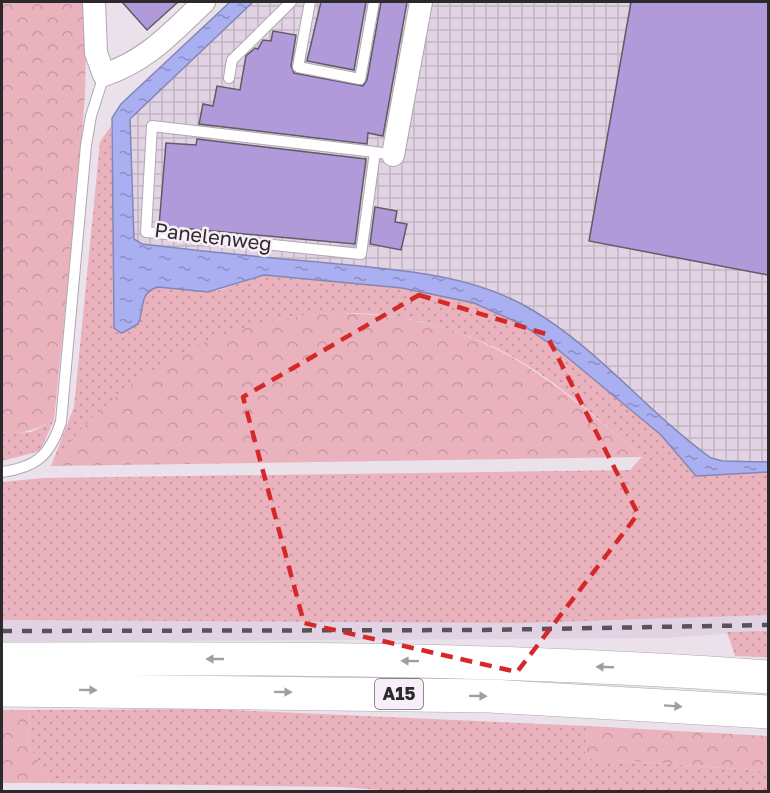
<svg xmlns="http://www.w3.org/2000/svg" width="770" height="793" font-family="'Golos Text',sans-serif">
<defs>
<pattern id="industrial-grid" width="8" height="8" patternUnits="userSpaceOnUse" patternTransform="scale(1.5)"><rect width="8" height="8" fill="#e1d3e3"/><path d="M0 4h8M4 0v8" fill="none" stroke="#c1b5c3"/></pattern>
<pattern id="grass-dots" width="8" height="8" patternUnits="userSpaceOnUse" patternTransform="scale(1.5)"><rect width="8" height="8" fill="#eab2bd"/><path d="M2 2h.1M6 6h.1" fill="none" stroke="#c999a3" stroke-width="1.8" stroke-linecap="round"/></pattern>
<pattern id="forest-crowns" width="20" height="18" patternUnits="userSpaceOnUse" patternTransform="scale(1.5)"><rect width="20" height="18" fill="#eab2bd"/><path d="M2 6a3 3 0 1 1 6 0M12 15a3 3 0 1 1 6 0" fill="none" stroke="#c999a3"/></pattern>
<pattern id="water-ripples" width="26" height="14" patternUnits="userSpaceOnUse" patternTransform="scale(1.5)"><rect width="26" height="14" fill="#a9aff0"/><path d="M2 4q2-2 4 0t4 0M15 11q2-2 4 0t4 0" fill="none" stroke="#8a8ec3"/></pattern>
</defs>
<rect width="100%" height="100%" fill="#eae1eb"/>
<polygon fill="#e1d3e3" points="768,615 768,631 664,638 2,642 2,620 522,623"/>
<polygon fill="url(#industrial-grid)" points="230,2 768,2 768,467 724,467 703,459 611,376 126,246 120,116"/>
<g fill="url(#grass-dots)">
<path d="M111,126L116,331L121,333C148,325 134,302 150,289L171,286L217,291L264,275L402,288L474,303L521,324L556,348L661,435L696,475L768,472V615L522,623L2,620V482L44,478L630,470L642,457C595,416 549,373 492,346C333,271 154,329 51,466L74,407L100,142Z"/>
<polygon points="54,420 40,451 2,461 2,434 31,432"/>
<polygon points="768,631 768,657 735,656 727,632"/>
<polygon points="209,709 588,726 585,758 768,771 768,791 407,792 341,787 51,783 28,744 30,710"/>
</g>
<g fill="url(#forest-crowns)">
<path d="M2,2H87L85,95L78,184L54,420C36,429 21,435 2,434Z"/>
<path d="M340,313C479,316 542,371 642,457L51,466C117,373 226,315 340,313Z"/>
<polygon points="2,710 30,710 28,744 51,783 2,783"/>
<polygon points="588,726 768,736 768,771 585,758"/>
</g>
<path fill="url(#water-ripples)" stroke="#8487b5" stroke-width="1.5" d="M230,2H253L130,119L134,239L142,244C200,251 259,257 318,262C388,269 467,272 529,308C598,348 647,412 711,458L723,461L768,462V472L696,476L661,435L556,348L521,324L474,303L402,288L264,275L208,292L158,287C138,293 145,309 138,324L124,332L121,333L114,328L112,118L121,104Z"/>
<g fill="#b19ad9" stroke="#5f5c66" stroke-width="1.5">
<polygon points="122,2 178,2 147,30"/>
<polygon points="321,2 366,2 354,70 307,61"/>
<polygon points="381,2 407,2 383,136 368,133 367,144 199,124 203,104 213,106 217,86 240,90 246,56 255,48 258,49 263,40 271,41 273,31 296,35 291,66 294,73 363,86 367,80"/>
<polygon points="631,2 768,2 768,275 589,241"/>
<polygon points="197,139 366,159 355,244 159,226 166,143 196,145"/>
<polygon points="375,207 397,211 395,222 407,224 401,250 370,244"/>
</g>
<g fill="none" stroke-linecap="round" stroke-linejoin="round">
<g stroke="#afa7b0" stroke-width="12">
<g id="service">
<polyline points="310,2 298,67 360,79 374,2"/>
<polyline points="229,78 232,60 291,2"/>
<polyline points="375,152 361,254 146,232 152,126 375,152 393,155"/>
<path d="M2,472C37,467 50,455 61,422L86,145L91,116L104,75"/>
</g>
</g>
<g stroke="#afa7b0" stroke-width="24">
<g id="minor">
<path d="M94,2L96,53L104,75C148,60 171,33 204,2"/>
<polyline points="393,155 421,2"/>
</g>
</g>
<g stroke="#afa7b0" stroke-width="34">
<g id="motorway">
<path d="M2,659C257,658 513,658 768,677"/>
<polyline points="2,690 490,696 768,712"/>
</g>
</g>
<use href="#service" stroke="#fff" stroke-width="10"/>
<use href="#minor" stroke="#fff" stroke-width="22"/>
<use href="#motorway" stroke="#fff" stroke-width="33"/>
<polyline stroke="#575357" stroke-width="4.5" stroke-dasharray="10 10" stroke-linecap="butt" points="2,631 484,630 768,625"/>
</g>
<defs><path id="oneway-solid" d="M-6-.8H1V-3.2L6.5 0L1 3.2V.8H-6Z" transform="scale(1.5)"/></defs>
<g fill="#a09fa0">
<use href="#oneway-solid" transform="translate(215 659) rotate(-180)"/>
<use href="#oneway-solid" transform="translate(410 661) rotate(-179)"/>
<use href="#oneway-solid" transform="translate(605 667) rotate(-178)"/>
<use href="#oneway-solid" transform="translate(88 690) rotate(1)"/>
<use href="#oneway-solid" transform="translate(283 692) rotate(1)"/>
<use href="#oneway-solid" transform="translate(478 696) rotate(1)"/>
<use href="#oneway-solid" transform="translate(673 706) rotate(4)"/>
</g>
<path fill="none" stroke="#d62828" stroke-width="4.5" stroke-dasharray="12 8" stroke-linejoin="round" d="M419,295L546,334L638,514L517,672L304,623L243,397Z"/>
<g text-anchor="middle" stroke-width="5" stroke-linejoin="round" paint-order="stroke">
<rect fill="#f7eef8" stroke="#696469" stroke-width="1.5" x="375" y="679" width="48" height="30" rx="4.5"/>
<g font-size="18" font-weight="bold" fill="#2c292c">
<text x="399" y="700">A15</text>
</g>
<g font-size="20" fill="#2c292c" stroke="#f7eef8">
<text transform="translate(213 237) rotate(7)" y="7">Panelenweg</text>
</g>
</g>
<rect width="770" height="793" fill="none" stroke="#2c292c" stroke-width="6"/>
</svg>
